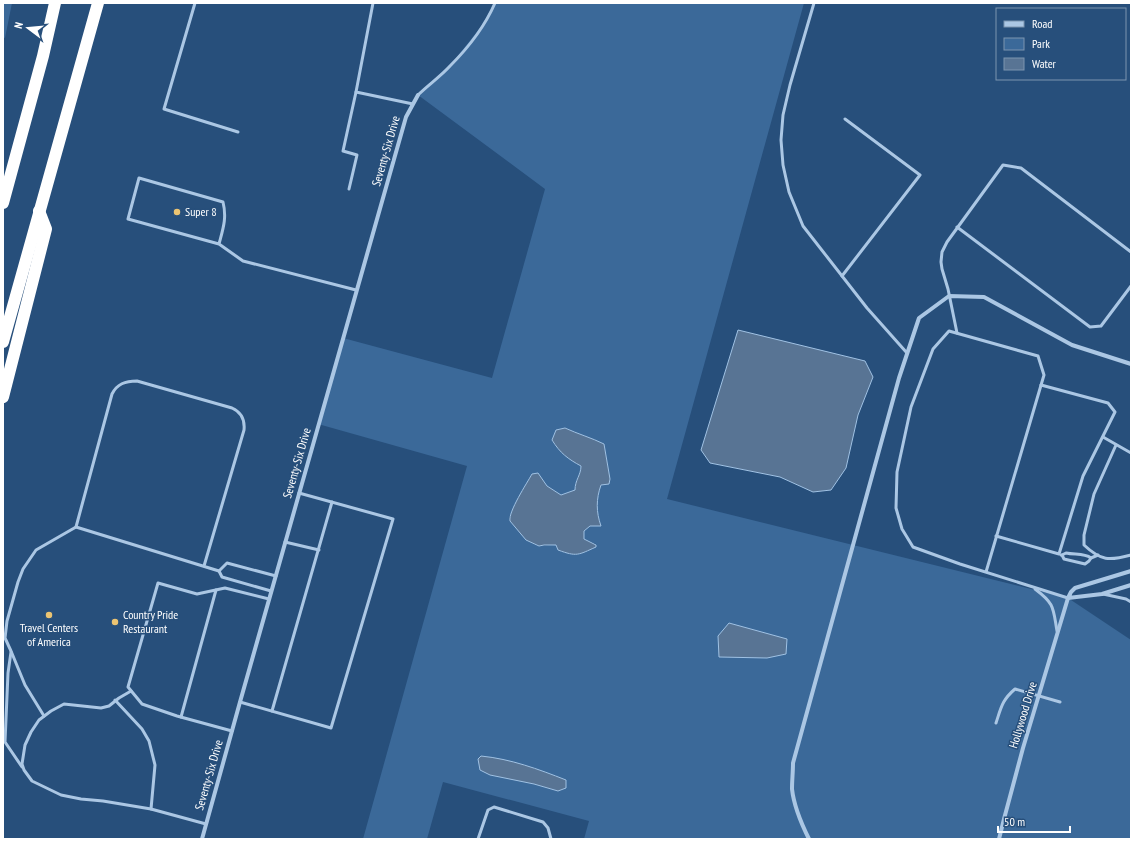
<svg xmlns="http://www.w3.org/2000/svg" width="1134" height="842" font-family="'PT Sans Narrow',sans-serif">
<rect width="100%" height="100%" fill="#274f7b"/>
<g fill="#3b6999" fill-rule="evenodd">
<polygon points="3,3 12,3 5,38 3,37"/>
<path d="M495,3H804L667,499L1068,598L1131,640V839H584L589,821L443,782L427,839H363L467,466L318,424L343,338L492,378L545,189L418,95L449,67L480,28ZM565,428L604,444L610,479C607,481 604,482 602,485C593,494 597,515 601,526H590L584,531L583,539L596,544V547C578,555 577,557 558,550L556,545C551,545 544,546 540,546C528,544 517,529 510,521L509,518L525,486H547L561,495L575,490C575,480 581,475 581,466C569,460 560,452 552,441L556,430ZM522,764L566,780L558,791L534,784Z"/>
</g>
<g fill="#587494" stroke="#a0c2e4">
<polygon points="738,330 865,361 873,377 858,415 846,468 831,490 813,492 780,477 710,463 701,450"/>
<path d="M565,428C578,434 592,438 604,444L610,479L609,484L601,485C596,499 596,512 601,526H590L584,531V539L596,545V547C578,555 577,557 558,550L556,545H544L539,546L526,540L510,521C508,512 527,483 532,474L538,473L547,486L561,495L575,490C575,480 581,475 581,466C568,459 560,453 552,440L556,430Z"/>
<polygon points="729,623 787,639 786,654 767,658 719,657 718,636"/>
<path d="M481,756C511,759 538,769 566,780V788L558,791L534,784L490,775L480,770L478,759Z"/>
</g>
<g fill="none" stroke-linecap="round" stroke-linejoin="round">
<g stroke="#abc7e4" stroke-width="3">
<polyline points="195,3 164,109 238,132"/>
<polyline points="373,3 356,92 413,104"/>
<polyline points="814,3 790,85 783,115 781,140 783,165 789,192 803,226 867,308 907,353"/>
<path d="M418,95C428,85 440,77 450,66C468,48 485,26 495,3"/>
<polyline points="349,189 357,155 343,151 356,92"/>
<polyline points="957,227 1090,327 1101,326 1131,286"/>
<path d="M219,244C223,229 227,218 223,202L139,178L128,219L219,244L243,261L356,290"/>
<polyline points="842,276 920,175 845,119"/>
<polyline points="957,333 948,289 942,269 941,262 942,252 947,242 1003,165 1021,168 1131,252"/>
<polyline points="1103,437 1131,453"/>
<path d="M1116,445L1094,494L1084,535V545C1101,561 1109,561 1131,555"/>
<polyline points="996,536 1059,554 1083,476 1115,412 1108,403 1041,385"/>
<polyline points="285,542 319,550"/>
<path d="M1061,555H1062L1066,553C1075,555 1084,553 1091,558"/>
<polyline points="1062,555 1064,559 1085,564 1089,561 1091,558 1098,555"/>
<path d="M204,566L244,430C245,420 241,412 232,408L137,381C125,381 117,384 112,394L76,527L219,571"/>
<polyline points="219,571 227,563 276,576"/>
<polyline points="219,571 222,577 271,591"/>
<polyline points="986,572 1044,375 1038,356 949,331 933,349 911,407 897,472 896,508 902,529 913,547 960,564 1068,598"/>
<path d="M1035,589C1055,604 1053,608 1057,631"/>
<polyline points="1103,594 1126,599 1131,602"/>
<polyline points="11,652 8,673 5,742 22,767"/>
<polyline points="131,691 119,698 109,706 101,708 64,704 51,711 39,720 31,732 25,745 22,764 24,770 32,781 61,795 81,799 103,801 151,809 206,824"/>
<polyline points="115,700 142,729 149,741 155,765 151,809"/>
<polyline points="240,702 331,728 393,519 299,493"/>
<polyline points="272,711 332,502"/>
<polyline points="44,716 25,685 11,651 5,638 7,621 18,582 23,569 36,550 76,527"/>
<polyline points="181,717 216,590"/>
<path d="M996,723C1001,708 1002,700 1015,689L1060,702"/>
<polyline points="232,731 177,716 142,704 128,687 158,583 197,594 225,588 269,599"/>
<polyline points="478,839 488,810 494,807 543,822 548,828 551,839"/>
</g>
<g stroke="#abc7e4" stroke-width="4">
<polyline points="1131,571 1075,588 1071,592 1068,598 1102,594 1131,585"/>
<polyline points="202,839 240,702 406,117 418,95"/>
<path d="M809,839C801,823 794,807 792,789C792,780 793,772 793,763L899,378L919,318L949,296L984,297L1072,345L1131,364"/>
<polyline points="999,839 1004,819 1023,748 1068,598"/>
</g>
<g stroke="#fff" stroke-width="12">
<polyline points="3,203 43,56 55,3"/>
<polyline points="3,342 98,3"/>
<polyline points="3,397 46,229 39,211"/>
</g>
</g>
<g fill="#ecc472" stroke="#274f7b" stroke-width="1.5">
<circle cx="177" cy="212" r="4"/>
<circle cx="49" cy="615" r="4"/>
<circle cx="115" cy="622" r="4"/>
</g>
<g text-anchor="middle" stroke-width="3" stroke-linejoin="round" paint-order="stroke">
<g font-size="12" fill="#fff" stroke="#274f7b">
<text transform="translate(386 151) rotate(-74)" y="4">Seventy-Six Drive</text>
<text transform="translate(297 463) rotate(-74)" y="4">Seventy-Six Drive</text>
<text transform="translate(1023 715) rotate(-73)" y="4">Hollywood Drive</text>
<text transform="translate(209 775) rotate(-74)" y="4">Seventy-Six Drive</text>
</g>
<g font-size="12" fill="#fff" stroke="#274f7b" text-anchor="start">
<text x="185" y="216">Super 8</text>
<text x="123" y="619">Country Pride<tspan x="123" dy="14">Restaurant</tspan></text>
<text x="49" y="632" text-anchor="middle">Travel Centers<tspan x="49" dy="14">of America</tspan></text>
</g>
</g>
<rect width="1134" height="842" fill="none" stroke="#ffffff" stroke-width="8"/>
<rect x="996" y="8" width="130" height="72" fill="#274f7b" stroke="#7d95b0"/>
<rect x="1004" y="21" width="20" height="6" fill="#abc7e4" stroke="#7d95b0"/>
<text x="1032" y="28" font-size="12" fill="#ffffff">Road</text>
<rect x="1004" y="38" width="20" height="12" fill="#3b6999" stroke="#7d95b0"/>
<text x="1032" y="48" font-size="12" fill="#ffffff">Park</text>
<rect x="1004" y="58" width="20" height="12" fill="#587494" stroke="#7d95b0"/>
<text x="1032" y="68" font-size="12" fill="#ffffff">Water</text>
<g transform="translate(28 28) rotate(286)" stroke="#274f7b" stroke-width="3" paint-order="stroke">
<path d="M0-3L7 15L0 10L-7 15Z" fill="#ffffff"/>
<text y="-6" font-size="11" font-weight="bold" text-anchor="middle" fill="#ffffff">N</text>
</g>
<path d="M998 826v6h72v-6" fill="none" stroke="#ffffff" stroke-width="2"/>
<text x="1004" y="826" font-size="12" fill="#ffffff" stroke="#274f7b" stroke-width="3" paint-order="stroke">50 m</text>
</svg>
